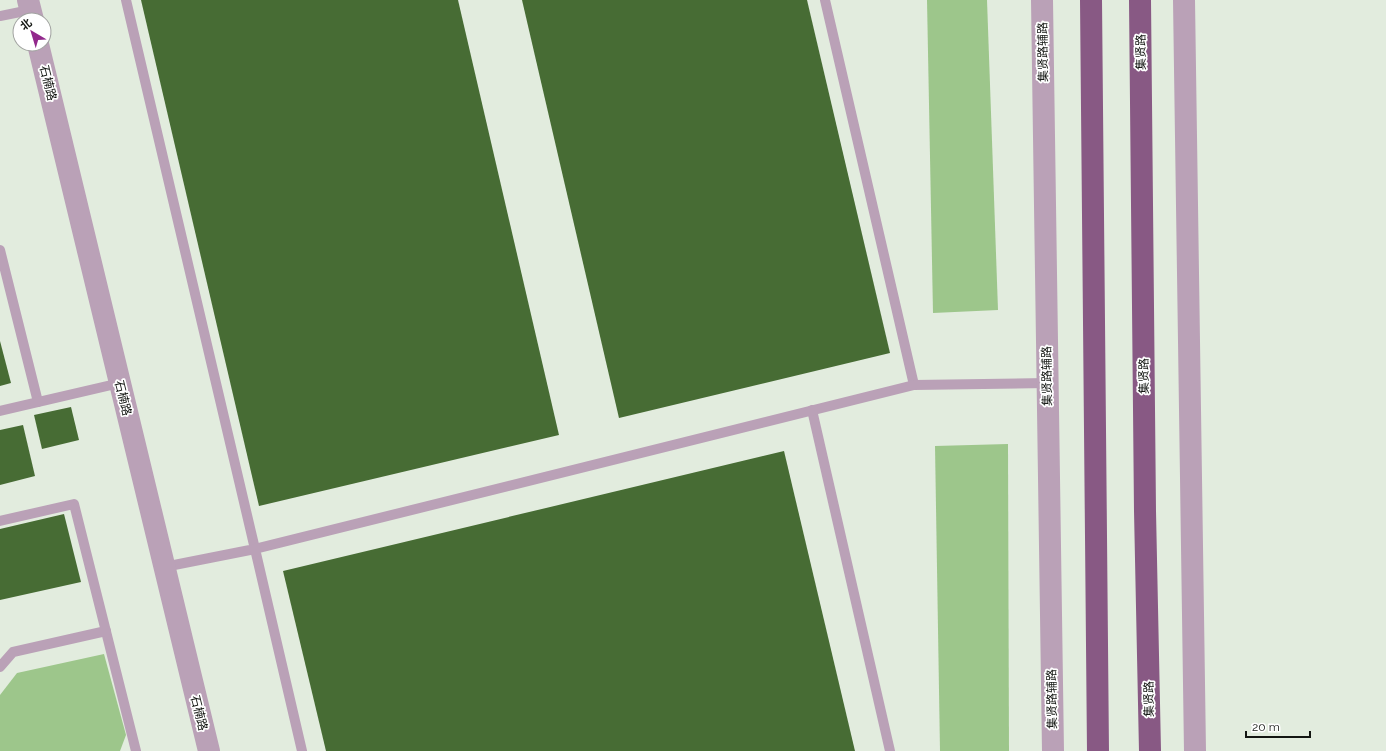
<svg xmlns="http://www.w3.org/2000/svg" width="1386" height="751" font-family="Raleway,'Noto Sans SC',sans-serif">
<rect width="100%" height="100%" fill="#e2ecde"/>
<g fill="#9dc68b">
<polygon points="927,0 987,0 998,310 933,313"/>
<polygon points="1008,444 1009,751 940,751 935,446"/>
<polygon points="104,654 126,735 120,751 0,751 0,695 17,673"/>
</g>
<g fill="#476c34">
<polygon points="141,0 458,0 559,435 259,506"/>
<polygon points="522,0 807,0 890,353 619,418"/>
<polygon points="0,341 11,383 0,386"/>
<polygon points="71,407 79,440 42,449 34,415"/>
<polygon points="23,425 35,476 0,485 0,430"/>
<polygon points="784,451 855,751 326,751 283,571"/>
<polygon points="64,514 81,582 0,600 0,529"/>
</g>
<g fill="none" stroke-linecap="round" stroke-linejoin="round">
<g stroke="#baa1b7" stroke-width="10">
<polyline points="126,0 255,549 164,567"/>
<polyline points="825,0 914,385"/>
<polyline points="0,16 30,10"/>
<polyline points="0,250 38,402"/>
<polyline points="812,410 890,751"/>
<polyline points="0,411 120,383"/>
<polyline points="0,521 74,504 136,751"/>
<polyline points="0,667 13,652 106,631"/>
<polyline points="302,751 255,549 914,385 1047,383"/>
</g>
<g stroke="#baa1b7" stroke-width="22">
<polyline points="28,0 33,20"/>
<polyline points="1042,0 1053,751"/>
<polyline points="1184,0 1195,751"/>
<polyline points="38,44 209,751"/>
</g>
<g stroke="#885984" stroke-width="22">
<polyline points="1091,0 1098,751"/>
<polyline points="1140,0 1145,511 1150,751"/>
</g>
</g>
<g text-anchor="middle" stroke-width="3.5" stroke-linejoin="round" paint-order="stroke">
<g font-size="12" fill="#131612" stroke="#fff">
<text transform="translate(1043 52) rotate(-91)" y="4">集贤路辅路</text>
<text transform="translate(1141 52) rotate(-91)" y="4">集贤路</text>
<text transform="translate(48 83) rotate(76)" y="4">石楠路</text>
<text transform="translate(1047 376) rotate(-91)" y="4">集贤路辅路</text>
<text transform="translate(1144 376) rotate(-91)" y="4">集贤路</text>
<text transform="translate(123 398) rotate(76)" y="4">石楠路</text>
<text transform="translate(1052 699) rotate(-91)" y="4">集贤路辅路</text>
<text transform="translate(1149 699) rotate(-91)" y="4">集贤路</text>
<text transform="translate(199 713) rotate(76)" y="4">石楠路</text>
</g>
</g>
<g transform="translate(32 32) rotate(322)"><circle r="19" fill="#ffffff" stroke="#a1a2a0"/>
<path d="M0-3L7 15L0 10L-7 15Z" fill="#92288c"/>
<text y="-6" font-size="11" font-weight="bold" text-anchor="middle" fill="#131612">北</text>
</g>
<path d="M1246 731v6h64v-6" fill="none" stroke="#131612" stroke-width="2"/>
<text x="1252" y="731" font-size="12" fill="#131612" stroke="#ffffff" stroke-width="3" paint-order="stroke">20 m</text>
</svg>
